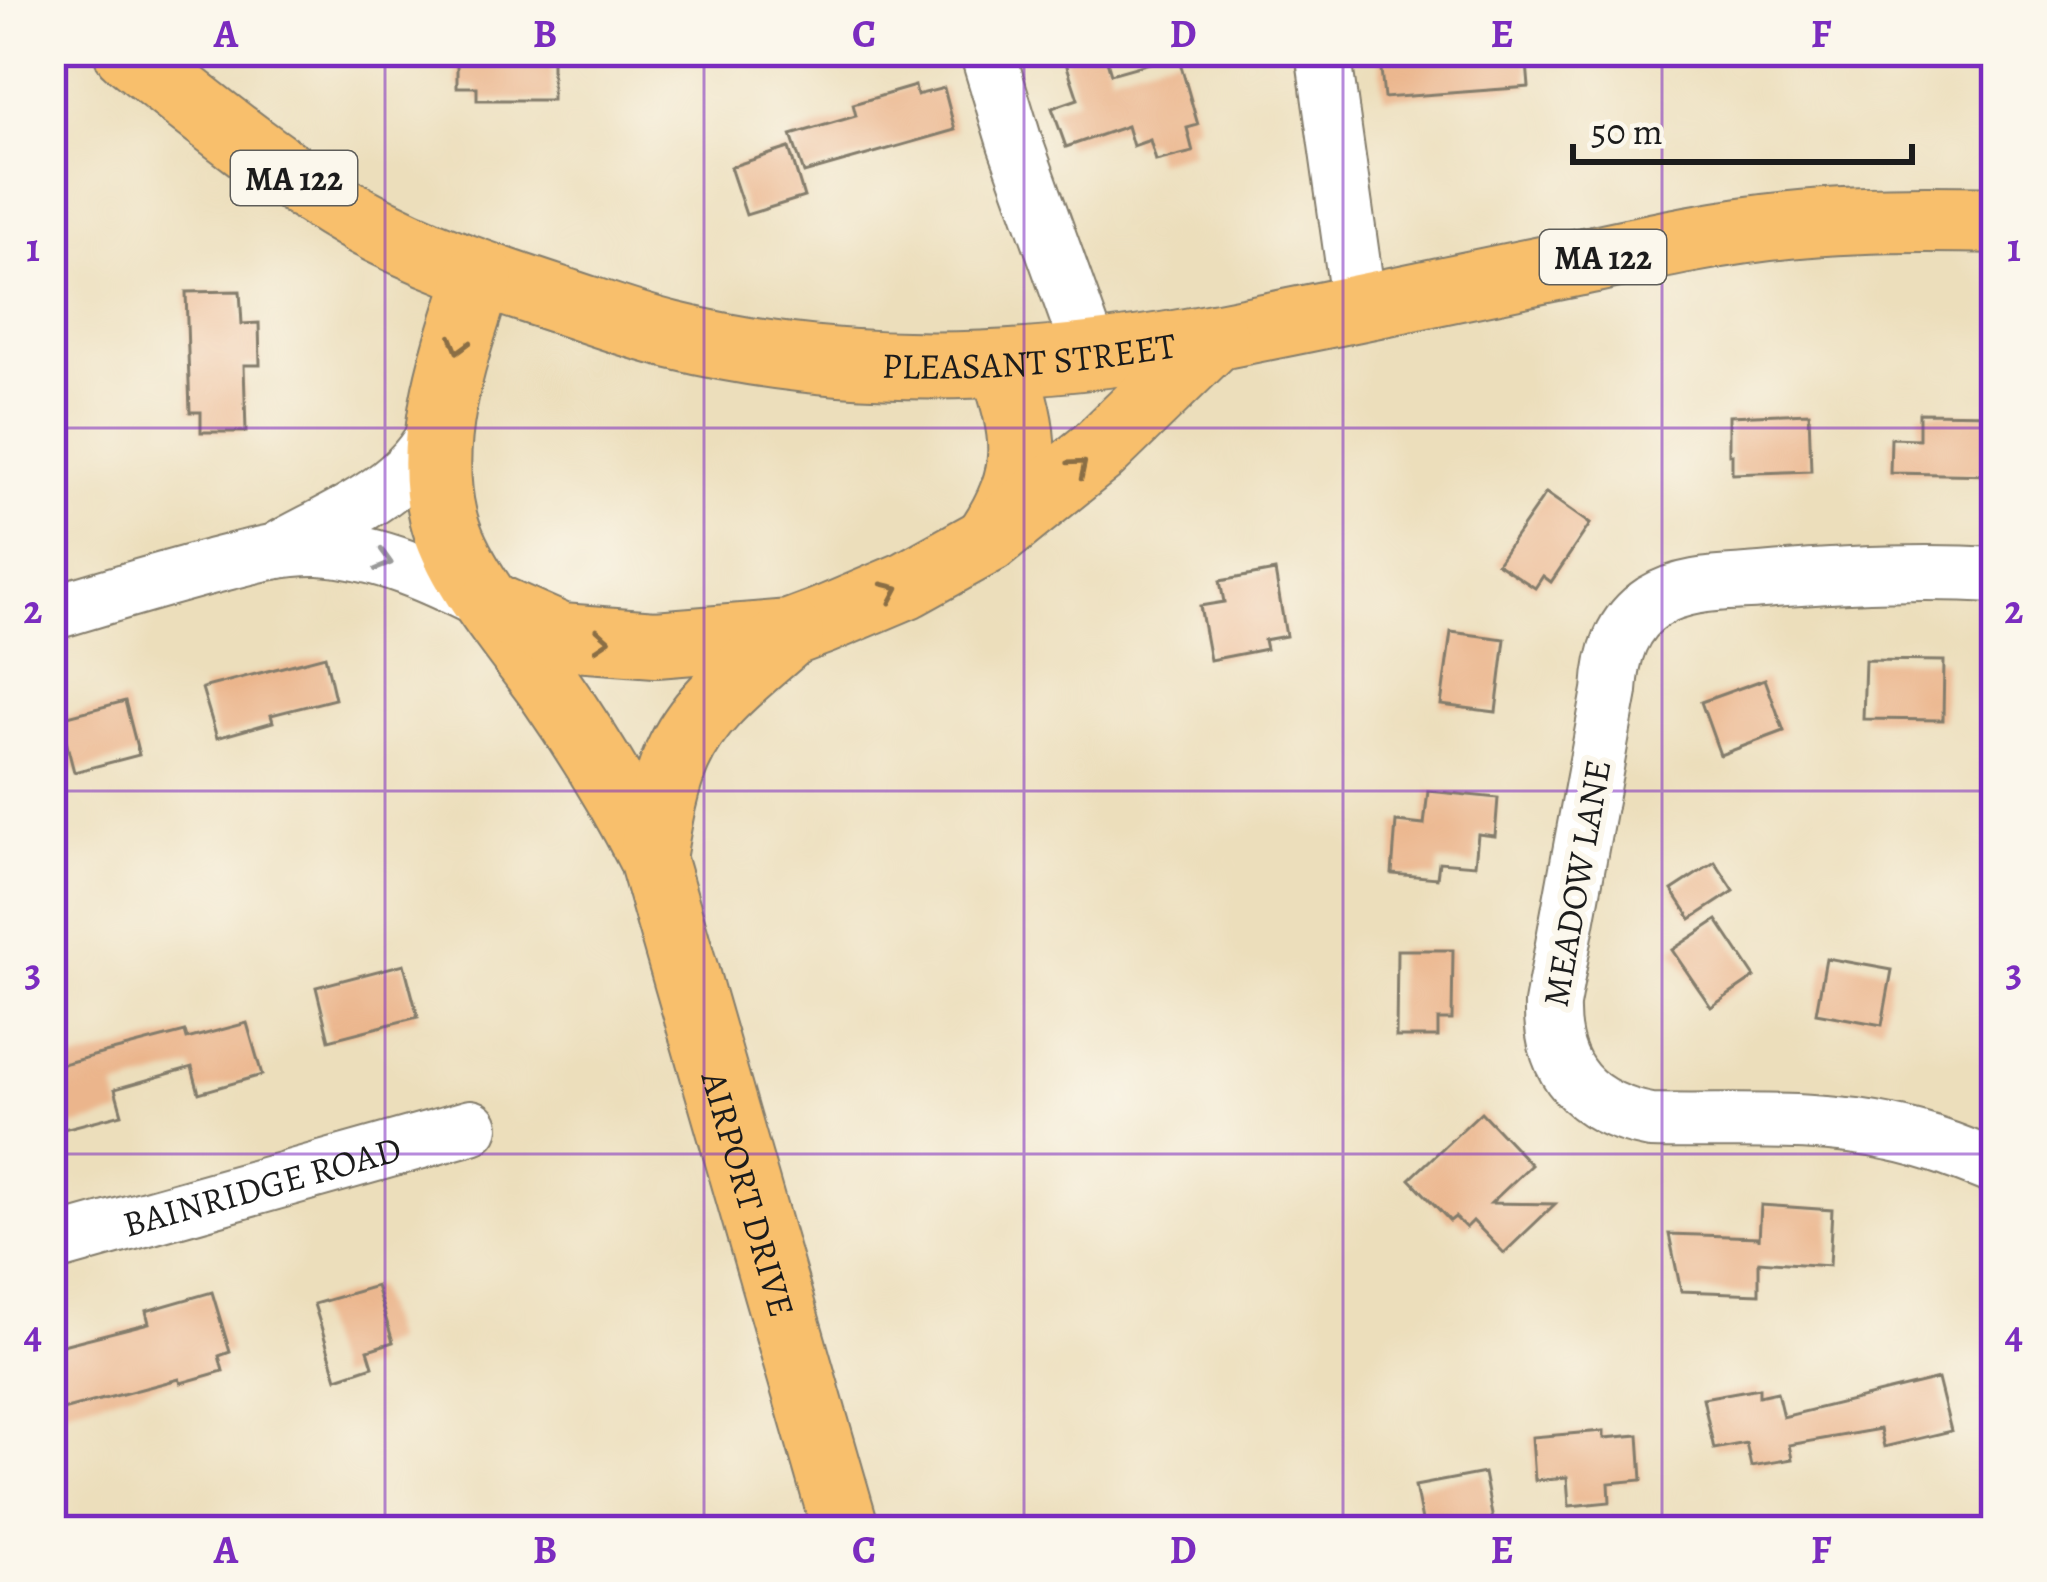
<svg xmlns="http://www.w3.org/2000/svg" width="2047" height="1582" font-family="Alegreya,serif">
<rect width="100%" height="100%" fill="#fbf7ec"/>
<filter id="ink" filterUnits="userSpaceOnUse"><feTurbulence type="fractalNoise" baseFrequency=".00833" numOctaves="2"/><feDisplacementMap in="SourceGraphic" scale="24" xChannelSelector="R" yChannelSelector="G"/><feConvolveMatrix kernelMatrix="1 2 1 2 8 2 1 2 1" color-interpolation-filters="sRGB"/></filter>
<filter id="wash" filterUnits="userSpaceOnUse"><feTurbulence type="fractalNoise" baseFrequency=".004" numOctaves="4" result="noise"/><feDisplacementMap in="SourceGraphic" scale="48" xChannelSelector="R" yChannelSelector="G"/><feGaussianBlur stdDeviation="2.7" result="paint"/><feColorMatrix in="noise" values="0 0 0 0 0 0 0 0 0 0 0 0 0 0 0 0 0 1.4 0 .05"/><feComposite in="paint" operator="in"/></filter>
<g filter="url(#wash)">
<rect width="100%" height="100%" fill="#ecdebb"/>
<g id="blocks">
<g fill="#ebb58c">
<polygon points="552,51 552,100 477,100 477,87 457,87 457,52"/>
<polygon points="1062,51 1104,51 1111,74 1178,55 1198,125 1187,128 1193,152 1156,161 1150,140 1133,146 1127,126 1066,147 1052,108 1078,99"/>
<polygon points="1379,51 1526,51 1529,87 1384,98"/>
<polygon points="915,86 917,95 944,88 955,130 804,173 791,135 856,116 853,104"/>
<polygon points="789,148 804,197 746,215 730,167"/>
<polygon points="240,291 242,324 259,323 260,365 244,365 246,432 201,432 201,412 190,412 186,292"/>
<polygon points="1809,413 1811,471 1732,474 1732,454 1729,454 1729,416"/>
<polygon points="1919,413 1996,414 1996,475 1890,473 1891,438 1919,439"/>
<polygon points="1546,493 1590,524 1551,582 1543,576 1535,588 1497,563"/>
<polygon points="1275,571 1286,636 1264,640 1266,649 1210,660 1200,606 1224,602 1220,581"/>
<polygon points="1451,632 1505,639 1496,712 1441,705"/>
<polygon points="325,656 335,699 271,715 273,722 217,738 202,688"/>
<polygon points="1865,660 1944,661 1943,720 1863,719"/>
<polygon points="1765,679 1784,731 1720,755 1701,702"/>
<polygon points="125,701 139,755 74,772 60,718"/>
<polygon points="1428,791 1498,798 1495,836 1478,834 1475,865 1439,862 1437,878 1392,874 1396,822 1424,825"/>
<polygon points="1715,862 1734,891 1691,919 1672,890"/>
<polygon points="1717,920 1755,977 1711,1007 1672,950"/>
<polygon points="1397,950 1453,950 1452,1020 1438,1020 1438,1037 1396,1037"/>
<polygon points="1826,958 1892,970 1882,1025 1816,1013"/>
<polygon points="404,964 418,1017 329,1040 316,987"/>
<polygon points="247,1023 262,1075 199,1093 192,1067 115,1089 122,1114 60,1130 51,1096 51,1067 185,1032 187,1039"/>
<polygon points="1481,1112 1531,1165 1491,1203 1555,1204 1504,1253 1473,1221 1466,1228 1455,1217 1450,1221 1410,1179"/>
<polygon points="1761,1205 1832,1210 1829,1266 1759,1261 1759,1294 1681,1291 1669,1234 1759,1237 1759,1240"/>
<polygon points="376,1286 393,1342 368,1350 373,1366 337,1378 314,1304"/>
<polygon points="212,1292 230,1352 219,1356 223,1371 181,1383 179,1379 51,1413 51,1348 149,1323 146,1311"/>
<polygon points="1938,1379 1951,1431 1884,1447 1880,1429 1789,1445 1792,1459 1751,1466 1746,1443 1714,1449 1703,1398 1759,1388 1759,1396 1777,1392 1783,1417"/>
<polygon points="1604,1431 1604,1438 1639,1435 1642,1480 1609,1483 1610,1502 1569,1506 1567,1477 1535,1480 1532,1437"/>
<polygon points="1484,1473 1495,1531 1424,1531 1415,1486"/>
</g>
</g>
</g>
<g filter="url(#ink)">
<use href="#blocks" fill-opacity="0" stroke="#847d6c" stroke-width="3"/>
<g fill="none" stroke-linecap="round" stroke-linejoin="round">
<g stroke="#847d6c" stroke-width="58">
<g id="minor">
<polyline points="987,51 1015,143 1091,355"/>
<polyline points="1323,51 1359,307"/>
<path d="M281,548C338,516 421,485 441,416"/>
<path d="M1996,575C1917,570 1841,574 1762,581C1726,584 1685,582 1653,602C1621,623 1612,655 1610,691L1552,1004C1550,1072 1586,1109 1651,1121C1730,1123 1813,1116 1891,1133C1927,1140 1962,1154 1996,1168"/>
<path d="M51,613C104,597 157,581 210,567C245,558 282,547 318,548C380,551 438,579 491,606"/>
<path id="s1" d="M51,1245L471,1127"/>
</g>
</g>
<g stroke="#847d6c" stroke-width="70">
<g id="major">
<path id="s2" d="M127,51C201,110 275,171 358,219C422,255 489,277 559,300C596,312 633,326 671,335C851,380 1038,371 1219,336C1338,313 1457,287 1576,263C1646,248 1717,232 1789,225C1857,218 1927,218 1996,220"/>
<path id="s3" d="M480,275C456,351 424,435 443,516C456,572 514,639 548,686C587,742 621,797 652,858L846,1531"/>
<path d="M990,537C1033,471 1026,436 1003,365"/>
<polyline points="491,606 561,637 656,644 790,633 822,621 907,585 988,540 1098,451 1215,337"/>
<path d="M652,858C658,824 663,789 677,757C700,704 749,670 790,633"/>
</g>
</g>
<use href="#minor" stroke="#fff" stroke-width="54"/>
<use href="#major" stroke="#f8bf6c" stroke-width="66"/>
</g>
<defs><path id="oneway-chevron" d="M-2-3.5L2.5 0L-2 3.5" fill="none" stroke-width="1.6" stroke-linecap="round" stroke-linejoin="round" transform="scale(3)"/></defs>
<g stroke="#8a6e44">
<use href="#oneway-chevron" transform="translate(459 345) rotate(106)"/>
<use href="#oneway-chevron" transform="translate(1079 467) rotate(-40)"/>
<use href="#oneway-chevron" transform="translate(891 591) rotate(-24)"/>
<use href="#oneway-chevron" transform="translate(602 640) rotate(4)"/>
</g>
<use stroke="#999" href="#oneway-chevron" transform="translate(384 561) rotate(16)"/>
</g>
<path fill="none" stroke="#7b2cbf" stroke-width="3" stroke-opacity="0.55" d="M385,51V1531M704,51V1531M1024,51V1531M1343,51V1531M1662,51V1531M51,428H1996M51,791H1996M51,1154H1996"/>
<g text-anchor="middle" stroke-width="12" stroke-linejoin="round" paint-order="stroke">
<g fill="#fbf7ec" stroke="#5f5e5a" stroke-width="3">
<rect x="231" y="151" width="126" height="54" rx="9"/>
<rect x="1540" y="230" width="126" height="54" rx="9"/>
</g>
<g font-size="33" font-weight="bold" fill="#1c1c1c">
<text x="294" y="190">MA 122</text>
<text x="1603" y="269">MA 122</text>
</g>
<g font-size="36" fill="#1c1c1c" stroke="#fbf7ec">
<text dy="13" stroke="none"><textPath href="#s2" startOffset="981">PLEASANT STREET</textPath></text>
<text transform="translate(1576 883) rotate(-80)" y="13">MEADOW LANE</text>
<text dy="13" stroke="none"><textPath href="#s1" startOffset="219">BAINRIDGE ROAD</textPath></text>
<text dy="13" stroke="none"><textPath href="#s3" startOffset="999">AIRPORT DRIVE</textPath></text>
</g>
</g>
<rect width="2047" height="1582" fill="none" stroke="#fbf7ec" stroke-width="132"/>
<path d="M1573 144v18h339v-18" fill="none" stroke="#1c1c1c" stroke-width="6"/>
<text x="1591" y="144" font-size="36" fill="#1c1c1c" stroke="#fbf7ec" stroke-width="9" paint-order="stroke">50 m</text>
<rect x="66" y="66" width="1915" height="1450" fill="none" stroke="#7b2cbf" stroke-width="4.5"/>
<g font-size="39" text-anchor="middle" font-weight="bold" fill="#7b2cbf">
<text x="226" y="47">A</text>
<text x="545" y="47">B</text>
<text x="864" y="47">C</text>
<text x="1183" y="47">D</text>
<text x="1502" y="47">E</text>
<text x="1821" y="47">F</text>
<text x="33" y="261">1</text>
<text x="2014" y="261">1</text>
<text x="33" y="623">2</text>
<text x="2014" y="623">2</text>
<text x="33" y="986">3</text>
<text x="2014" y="986">3</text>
<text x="33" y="1348">4</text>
<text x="2014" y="1348">4</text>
<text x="226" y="1563">A</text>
<text x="545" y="1563">B</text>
<text x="864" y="1563">C</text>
<text x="1183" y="1563">D</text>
<text x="1502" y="1563">E</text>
<text x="1821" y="1563">F</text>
</g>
</svg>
